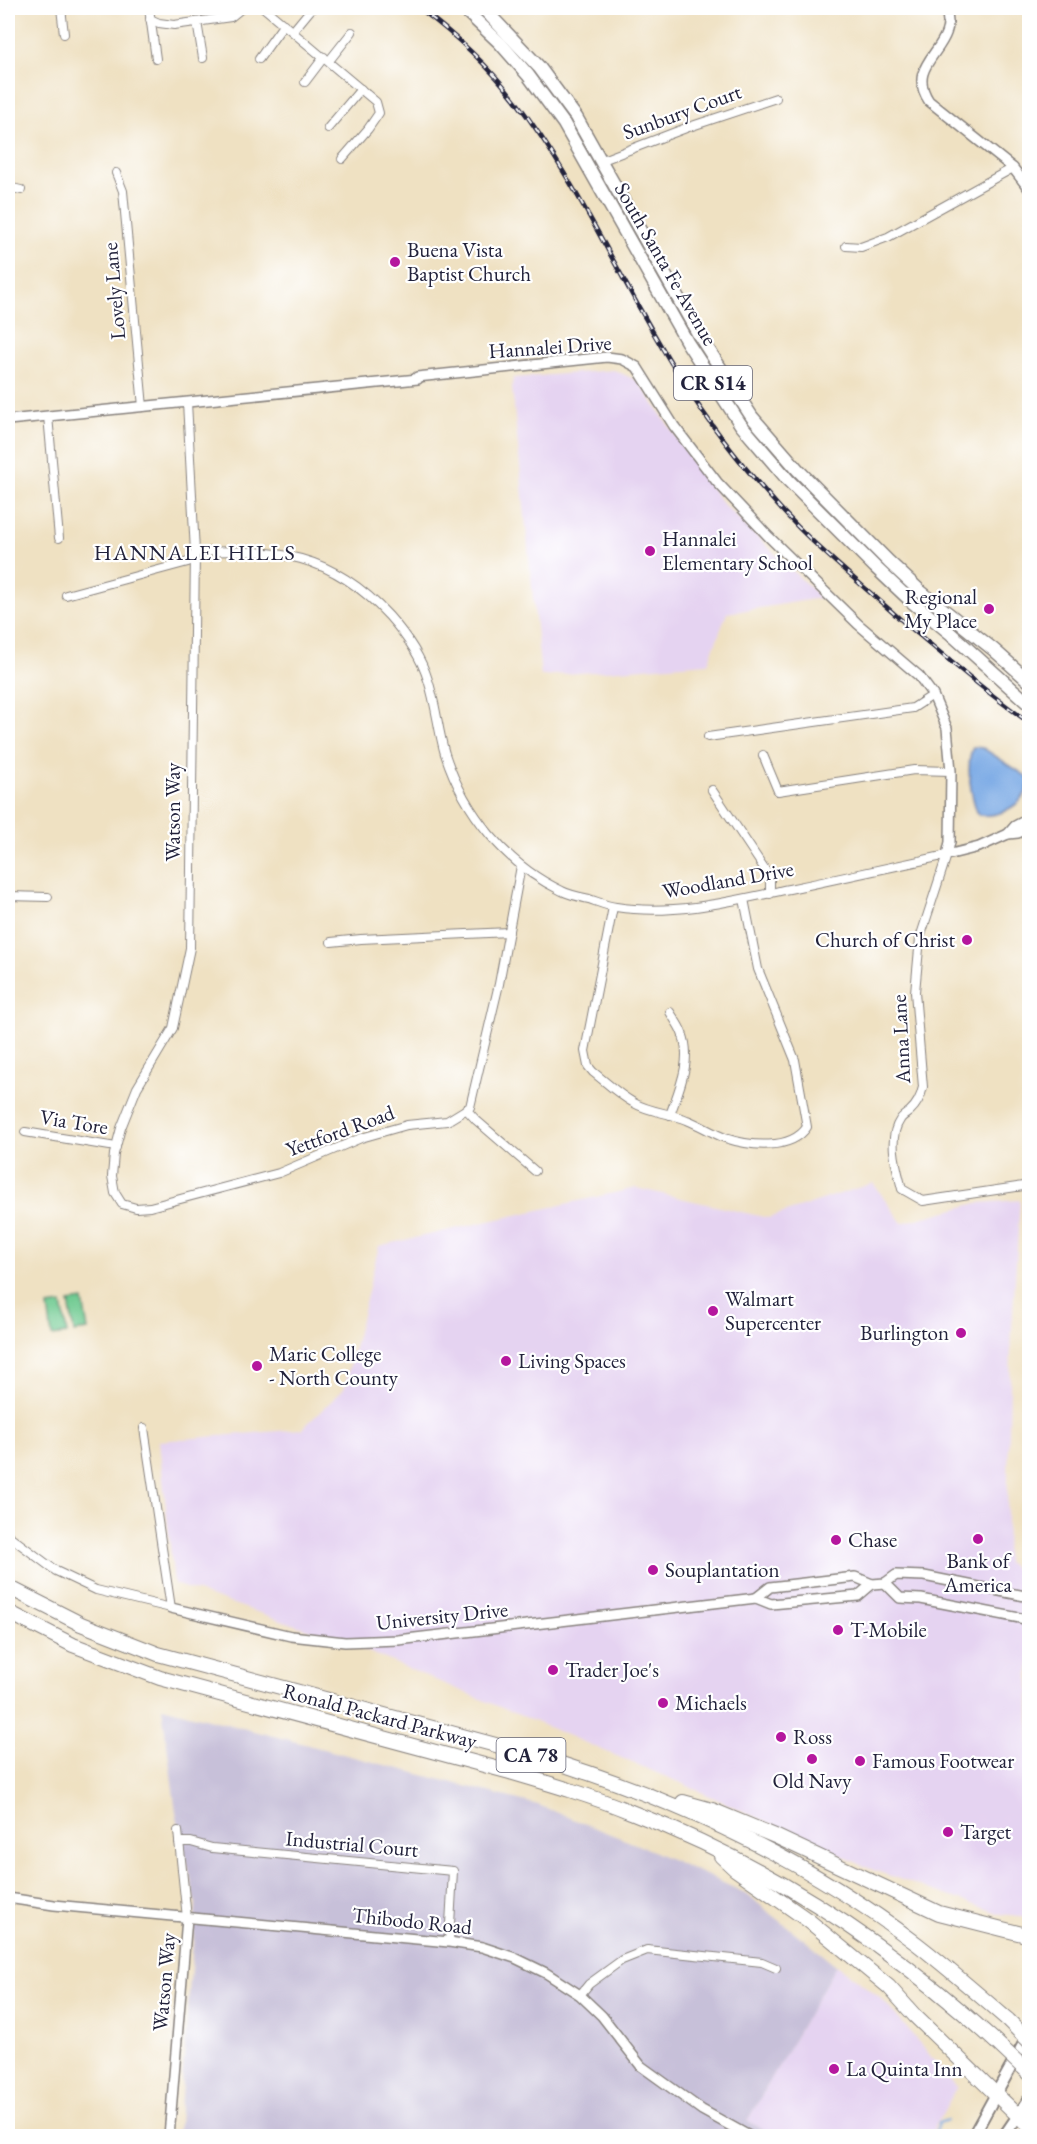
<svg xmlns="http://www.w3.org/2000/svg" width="1037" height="2144" font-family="'EB Garamond',serif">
<rect width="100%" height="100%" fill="#fff"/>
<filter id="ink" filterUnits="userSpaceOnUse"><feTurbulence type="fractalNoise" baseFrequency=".0167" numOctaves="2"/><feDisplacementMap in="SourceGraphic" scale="12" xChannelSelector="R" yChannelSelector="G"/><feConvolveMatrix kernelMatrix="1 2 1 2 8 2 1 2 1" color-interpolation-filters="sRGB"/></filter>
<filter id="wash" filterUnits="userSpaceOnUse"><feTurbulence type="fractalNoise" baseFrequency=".008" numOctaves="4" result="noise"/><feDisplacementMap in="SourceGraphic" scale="24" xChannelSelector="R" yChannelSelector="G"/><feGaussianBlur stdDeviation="1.35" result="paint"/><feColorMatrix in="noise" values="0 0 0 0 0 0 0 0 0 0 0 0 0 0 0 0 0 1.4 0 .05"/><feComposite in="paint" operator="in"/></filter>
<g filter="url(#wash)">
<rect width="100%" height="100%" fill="#efe1c2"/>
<g fill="#e5d3f1">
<polygon points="614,370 638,381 722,503 821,598 727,613 708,663 541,676 512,387 513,378"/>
<polygon points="873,1183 902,1223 977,1203 1020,1200 1011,1343 1006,1562 1029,1578 1029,1917 1001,1914 873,1870 681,1783 345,1642 174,1584 159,1441 302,1429 344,1389 379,1246 636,1188 768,1218"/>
<polygon points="836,1965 881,1998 957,2087 930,2136 775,2136 747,2121"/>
</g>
<polygon fill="#c7c0d9" points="162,1707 538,1805 655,1852 745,1893 836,1965 747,2121 775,2136 178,2136 196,1904 176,1812"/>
<g fill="#70ca91" stroke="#497666" stroke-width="1.5">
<polygon points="83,1300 88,1330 74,1332 69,1302"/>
<polygon points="62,1304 67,1334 52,1336 48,1306"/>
</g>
<path fill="#7caae5" stroke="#4f6690" stroke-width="1.5" d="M973,747L983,748L1029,778C1030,803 1000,818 978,815C971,796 965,766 973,747Z"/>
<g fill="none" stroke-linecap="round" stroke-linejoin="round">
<polyline stroke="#7caae5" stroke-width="2" points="935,2136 939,2123 947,2120"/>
</g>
</g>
<g filter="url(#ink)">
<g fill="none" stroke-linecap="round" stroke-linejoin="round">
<g stroke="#88827e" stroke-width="10">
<g id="minor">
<polyline points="61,8 64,34"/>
<polyline points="149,8 156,59"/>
<polyline points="264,8 376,102 379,113 368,129 342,159"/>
<polyline points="150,19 159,23 174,25 231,17 242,8"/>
<polyline points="197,22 203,58"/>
<polyline points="293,31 312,8"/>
<polyline points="259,59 284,24"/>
<polyline points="329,61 352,32"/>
<polyline points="305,82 324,57"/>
<polyline points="328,128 361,89"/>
<polyline points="600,161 686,128 776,98"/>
<polyline points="116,173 123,191 143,407"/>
<polyline points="8,187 21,190"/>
<polyline points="846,246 861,247 888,237 1013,168"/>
<polyline points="187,402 195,552 190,948 173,1028 137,1088 121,1128 114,1154 112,1176 115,1193 122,1204 136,1208 150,1207 279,1173 361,1138 407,1125 447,1121 470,1107 499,984 521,866"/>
<polyline points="48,416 59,538"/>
<path d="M66,595L188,562L195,552C277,549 330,552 389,616C405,634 421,657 428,680C436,704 438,730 445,754C464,812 506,865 562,891C570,895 580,897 589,899C598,902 607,906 616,907C674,916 733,901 789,889C842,878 895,866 947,855L920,938L915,992L923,1087C921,1096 918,1104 910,1111C907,1114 902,1116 900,1120C887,1139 897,1169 902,1189L923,1201L1030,1185"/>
<polyline points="708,737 913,708 933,695"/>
<polyline points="763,755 778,791 914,770 951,771"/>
<polyline points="712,790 766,871 770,880 770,894"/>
<polyline points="8,896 48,897"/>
<path d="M613,907L585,1051L588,1066L593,1072C606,1082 619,1095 634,1103C649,1112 670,1113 687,1120C700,1125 712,1133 725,1138C749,1146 791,1151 807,1127L795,1060L758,969L744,899"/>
<polyline points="331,942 361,939 509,932"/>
<path d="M670,1012C674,1019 679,1025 682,1033C693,1060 679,1089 670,1115"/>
<polyline points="466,1109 476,1120 535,1171"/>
<polyline points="25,1132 116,1147"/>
<polyline points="8,1535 56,1571 96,1590 171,1608 144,1428"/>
<polyline points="178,1831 187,1918"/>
<polyline points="179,1842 191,1842 212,1848 453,1871 449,1942"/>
<polyline points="580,1995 589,1984 622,1960 647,1950 762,1962 776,1968"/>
</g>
</g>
<g stroke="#88827e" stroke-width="12">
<g id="tertiary">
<path d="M945,8C962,48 902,61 929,101L1013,168L1030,190"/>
<polyline points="8,420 418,379 417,377 607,357 622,359 637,367 674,426 717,482 769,537 858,624 919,676 933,695 947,728 951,771 950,842 947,855 979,847 1008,834 1018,833 1030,827"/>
<polyline points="1008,834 1015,826 1030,818"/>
<polyline points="885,1583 900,1598 921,1599 1030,1620"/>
<polyline points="756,1598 770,1587 855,1577 872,1584 885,1583 896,1575 924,1576 1030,1597"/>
<polyline points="171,1608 291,1636 345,1642 398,1640 756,1598 771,1604 858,1596 872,1584"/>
<polyline points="8,1898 54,1905 449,1942 482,1947 515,1958 546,1973 580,1995 602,2016 641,2066 702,2110 749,2136"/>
<polyline points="169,2136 187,1918"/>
</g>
</g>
<g stroke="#88827e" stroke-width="14">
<g id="secondary">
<polyline points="973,2136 1029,2034"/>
<polyline points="1004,2136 1030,2098"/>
</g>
</g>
<g stroke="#88827e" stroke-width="15">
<g id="primary">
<polyline points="463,8 500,43 528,75 564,124 687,342 741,425 788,480 875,567 911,601 950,633 1030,705"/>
<polyline points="483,8 539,67 576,117 699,335 752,417 798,470 889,562 920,591 994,650 1030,682"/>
</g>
</g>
<g stroke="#88827e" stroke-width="16">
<g id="motorway">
<path d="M8,1587L81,1624L158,1654L529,1754C667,1795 801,1856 917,1944C948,1968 978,1994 1008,2020"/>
<path d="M8,1612L73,1645L160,1678L510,1772C551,1784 592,1796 631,1812C767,1864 889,1944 996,2042"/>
<polyline points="683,1802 712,1810 775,1836 939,1913 1030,1936"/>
<polyline points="721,1856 735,1869 809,1921 889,1987 915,2016 1030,2127"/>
</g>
</g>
<use href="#minor" stroke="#fff" stroke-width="8"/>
<use href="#tertiary" stroke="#fff" stroke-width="9"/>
<use href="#secondary" stroke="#fff" stroke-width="10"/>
<use href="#primary" stroke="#fff" stroke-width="12"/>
<use href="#motorway" stroke="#fff" stroke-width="14"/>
<g stroke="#22223b" stroke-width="4.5">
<path id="rail" d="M419,8C454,34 488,65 515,100C581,186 623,288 681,379C710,425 744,468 780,508C816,548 859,582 899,618C942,654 984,691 1030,723"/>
</g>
<use href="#rail" stroke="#fff" stroke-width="2" stroke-dasharray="7" stroke-linecap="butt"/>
<g stroke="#88827e" stroke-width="16" stroke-linecap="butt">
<g id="motorway-bridge">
<polyline points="1008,2020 1030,2042"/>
<polyline points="996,2042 1030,2074"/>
</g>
</g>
<use href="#motorway-bridge" stroke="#fff" stroke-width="14"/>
</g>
</g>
<g fill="#b5179e" stroke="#fff" stroke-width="2">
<circle cx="395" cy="262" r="6"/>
<circle cx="650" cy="551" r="6"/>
<circle cx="989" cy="609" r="6"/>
<circle cx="967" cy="940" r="6"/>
<circle cx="713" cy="1311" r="6"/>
<circle cx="961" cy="1333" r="6"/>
<circle cx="506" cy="1361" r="6"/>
<circle cx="257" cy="1366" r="6"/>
<circle cx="978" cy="1539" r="6"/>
<circle cx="836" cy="1540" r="6"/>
<circle cx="653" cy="1570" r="6"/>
<circle cx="838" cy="1630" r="6"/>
<circle cx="553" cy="1670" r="6"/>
<circle cx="663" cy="1703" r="6"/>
<circle cx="781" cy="1737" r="6"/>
<circle cx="812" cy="1759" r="6"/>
<circle cx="860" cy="1761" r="6"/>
<circle cx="948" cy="1832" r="6"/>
<circle cx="834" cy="2069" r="6"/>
</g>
<g text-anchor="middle" stroke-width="4.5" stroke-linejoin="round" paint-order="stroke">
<g fill="#fff" stroke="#646476" stroke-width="1.5">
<rect x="674" y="366" width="78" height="34" rx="4.5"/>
<rect x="496.5" y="1738" width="69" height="34" rx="4.5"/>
</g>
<g font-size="20" font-weight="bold" fill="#22223b">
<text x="713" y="390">CR S14</text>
<text x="531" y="1762">CA 78</text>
</g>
<g font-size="21" fill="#22223b" stroke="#fff">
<text transform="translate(682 112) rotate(-20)" y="7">Sunbury Court</text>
<text transform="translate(666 264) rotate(60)" y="7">South Santa Fe Avenue</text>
<text transform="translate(114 291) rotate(-95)" y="7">Lovely Lane</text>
<text transform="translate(550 347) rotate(-4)" y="7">Hannalei Drive</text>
<text transform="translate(173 812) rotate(-90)" y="7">Watson Way</text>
<text transform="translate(728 880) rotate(-10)" y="7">Woodland Drive</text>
<text transform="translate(901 1039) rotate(-93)" y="7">Anna Lane</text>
<text transform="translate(74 1122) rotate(9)" y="7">Via Tore</text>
<text transform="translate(340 1131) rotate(-20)" y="7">Yettford Road</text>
<text transform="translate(442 1616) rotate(-6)" y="7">University Drive</text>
<text transform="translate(380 1716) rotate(15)" y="7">Ronald Packard Parkway</text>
<text transform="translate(352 1844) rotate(5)" y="7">Industrial Court</text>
<text transform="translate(412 1921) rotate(6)" y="7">Thibodo Road</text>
<text transform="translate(164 1982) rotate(-85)" y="7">Watson Way</text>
</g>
<g font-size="21" fill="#22223b" stroke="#fff" text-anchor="start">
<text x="407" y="257">Buena Vista<tspan x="407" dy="24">Baptist Church</tspan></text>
<text x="662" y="546">Hannalei<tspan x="662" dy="24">Elementary School</tspan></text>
<text x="977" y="604" text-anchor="end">Regional<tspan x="977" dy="24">My Place</tspan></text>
<text x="955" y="947" text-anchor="end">Church of Christ</text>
<text x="725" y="1306">Walmart<tspan x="725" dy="24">Supercenter</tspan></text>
<text x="949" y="1340" text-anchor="end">Burlington</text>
<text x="269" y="1361">Maric College<tspan x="269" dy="24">- North County</tspan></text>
<text x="518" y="1368">Living Spaces</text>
<text x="848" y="1547">Chase</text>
<text x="978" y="1568" text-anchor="middle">Bank of<tspan x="978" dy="24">America</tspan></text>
<text x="665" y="1577">Souplantation</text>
<text x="850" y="1637">T-Mobile</text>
<text x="565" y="1677">Trader Joe's</text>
<text x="675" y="1710">Michaels</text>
<text x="793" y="1744">Ross</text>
<text x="872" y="1768">Famous Footwear</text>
<text x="812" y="1788" text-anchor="middle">Old Navy</text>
<text x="960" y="1839">Target</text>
<text x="846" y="2076">La Quinta Inn</text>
</g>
<g font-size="22" letter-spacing="1.5" fill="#22223b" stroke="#fff">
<text x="195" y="560">HANNALEI HILLS</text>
</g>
</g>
<rect width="1037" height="2144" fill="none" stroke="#fff" stroke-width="30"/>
</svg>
